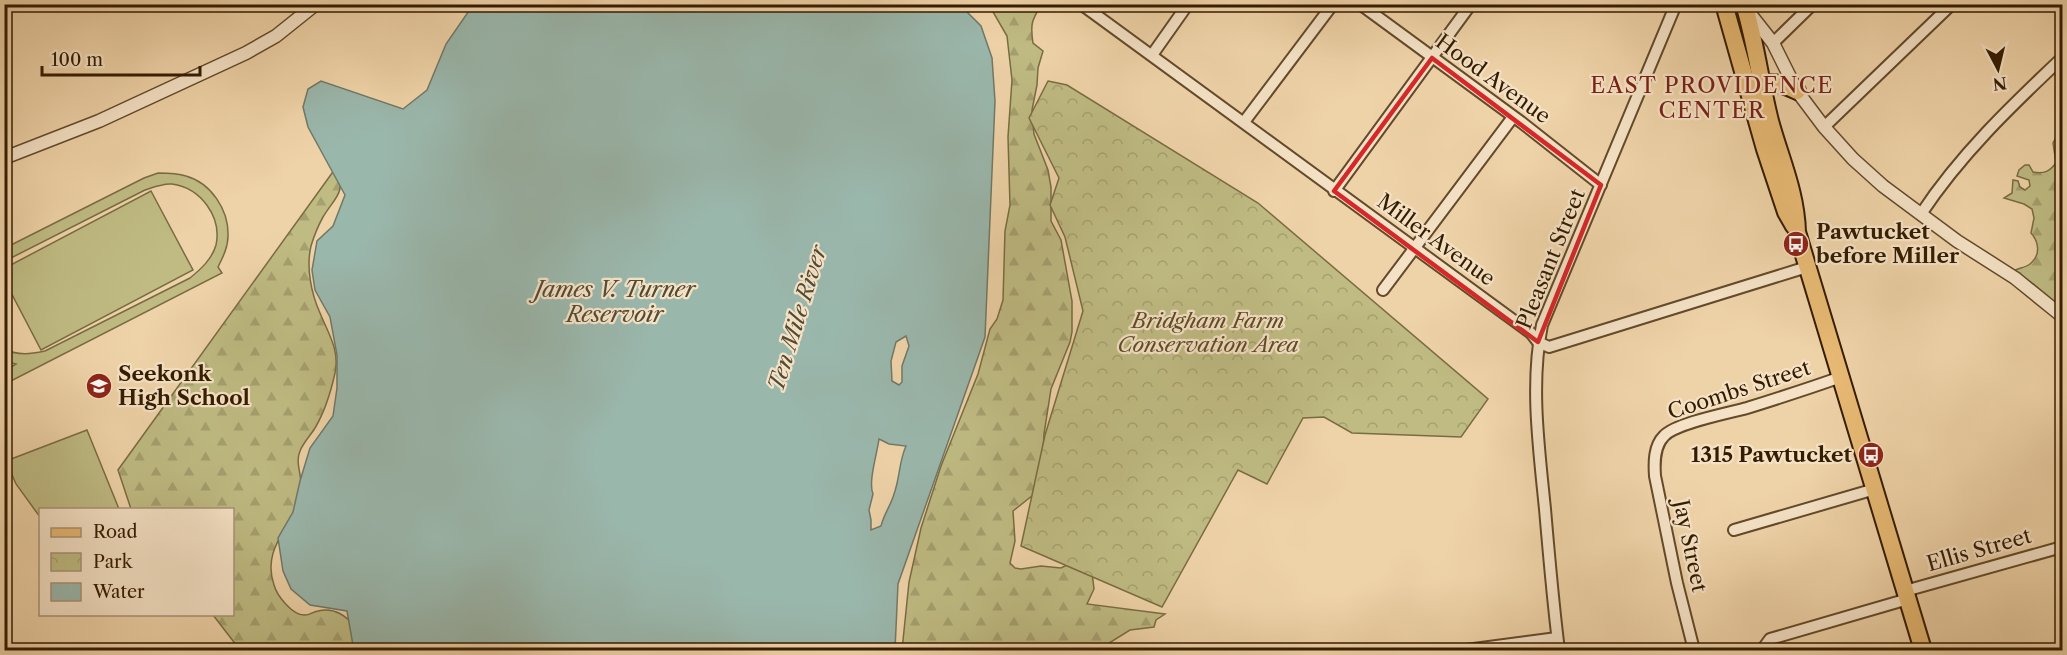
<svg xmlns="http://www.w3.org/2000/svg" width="2067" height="655" font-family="'Libre Caslon Text',serif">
<defs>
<pattern id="forest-firs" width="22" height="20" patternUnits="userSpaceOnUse" patternTransform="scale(1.5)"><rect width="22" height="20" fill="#bfbb83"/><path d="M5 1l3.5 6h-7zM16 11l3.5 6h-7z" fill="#a5a06f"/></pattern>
<pattern id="park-crowns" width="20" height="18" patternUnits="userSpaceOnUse" patternTransform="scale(1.5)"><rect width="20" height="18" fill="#bfbb83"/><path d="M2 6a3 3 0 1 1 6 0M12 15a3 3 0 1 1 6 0" fill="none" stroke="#a5a06f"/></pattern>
</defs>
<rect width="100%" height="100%" fill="#efd3a8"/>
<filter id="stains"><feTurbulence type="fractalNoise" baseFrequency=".00333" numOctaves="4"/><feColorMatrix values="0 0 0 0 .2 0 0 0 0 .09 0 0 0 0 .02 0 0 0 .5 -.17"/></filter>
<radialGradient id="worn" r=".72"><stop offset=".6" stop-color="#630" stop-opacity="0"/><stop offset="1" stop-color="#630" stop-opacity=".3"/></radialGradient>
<g fill="url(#forest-firs)" stroke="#7a6c42" stroke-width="1.5">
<path d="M989,5H1041C1032,20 1030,24 1033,43L1043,51L1038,68L1037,85L1032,110L1033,124L1034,134L1048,170L1051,187V221L1061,240L1072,301V332L1070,342L1051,389L1044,434L1042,472L1033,495L1013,511L1015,541L1010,563L1015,568L1021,569L1041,566L1061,568L1067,565L1092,572L1094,589L1087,604L1165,614L1156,620L1154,627L1130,630L1098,650H902L909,582L921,528L941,466L978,374L990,329L997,319L1003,300L1005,231L1010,205L1008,137L1012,80L1007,36Z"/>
<path d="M2062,127V312L2012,272C2017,268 2025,268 2030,264C2041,255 2039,242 2031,233L2034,218L2032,209L2024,204L2004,198L2012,193L2013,180L2018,181L2020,187L2025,190L2030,186L2029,180L2017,176L2019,170L2025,165H2029L2033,172C2044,174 2049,172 2056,163L2053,143Z"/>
<path d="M335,169C348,192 334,198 323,217C318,226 314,236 311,246C306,267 311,293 320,313C328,333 340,350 335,373C331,391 324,413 315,428C310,436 303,443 300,451C295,463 302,475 301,487C298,523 260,545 274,585C277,596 293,616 305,615C309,615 313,612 318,611C335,607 346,616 357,628L354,650H240L213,615L232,614V510L131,509L118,470Z"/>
</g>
<polygon fill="url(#park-crowns)" stroke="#7a6c42" stroke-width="1.5" points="1048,81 1067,85 1258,203 1488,399 1461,437 1352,433 1324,417 1303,418 1267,484 1238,470 1162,607 1021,546 1045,435 1083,311 1065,237 1050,205 1059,178 1029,118"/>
<g fill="#bfbb83" stroke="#7a6c42" stroke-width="1.5">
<path d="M158,173C167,173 177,173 186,176C211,183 229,210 228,236C228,247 223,257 218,267L222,273L5,384V371L16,364L5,361V349C18,356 31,354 45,351L190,278C201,269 212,259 216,245C222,217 201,188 172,184C163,183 154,187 145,190L5,261V248L144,178Z"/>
<polygon points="151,191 193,270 41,350 5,281 5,268"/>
<polygon points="87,430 119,509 40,510 40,517 16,484 6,461"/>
</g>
<path fill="#9ab7ac" stroke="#717967" stroke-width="1.5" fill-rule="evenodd" d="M959,4L981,26L992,58L995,101L985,337L898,584L895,650H350L353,645L347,611L310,605L291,589L283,571L278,538L293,512L300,481L310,448L333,416L337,388V355L330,317L315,290L312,270L317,241L333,226L345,195L308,127L303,107L308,89L321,81L403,109L427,90L446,44L473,5ZM906,336L909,346L902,366V382L899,385L892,381L891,361L896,342ZM879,439L889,444L906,446C899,461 900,478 894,494C891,505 884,514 881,526L871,530V520L869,510L873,494C868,482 877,454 879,439Z"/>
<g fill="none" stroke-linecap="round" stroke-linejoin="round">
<g stroke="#634a2a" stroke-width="14">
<g id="minor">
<polyline points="1081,4 1531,333 1538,342 1549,347 1807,267"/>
<polyline points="1360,4 1521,122 1601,185"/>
<polyline points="1773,43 1813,4"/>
<polyline points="1152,55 1188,4"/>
<polyline points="1244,122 1333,4"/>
<polyline points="1824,127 1952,4"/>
<polyline points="1334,191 1471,4"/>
<path d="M1921,214C1960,155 2011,106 2062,58"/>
<polyline points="1383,290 1513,117"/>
<polyline points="1734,530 1875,489"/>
<polyline points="1905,591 2062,547"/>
<polyline points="1466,650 1557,638"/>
<path d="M1559,650C1553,603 1549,556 1545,509C1539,448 1530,385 1542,325L1676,4"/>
<path d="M1694,650L1677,583L1655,476C1654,462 1654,446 1664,436C1676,423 1729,413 1747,408C1779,398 1810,388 1841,377"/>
<polyline points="1762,650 1770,639 1908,599"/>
</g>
</g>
<g stroke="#634a2a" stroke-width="15">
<g id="tertiary">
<polyline points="1747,10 1773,43 1797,91 1824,127 1853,159 1883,186 1957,241 2015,278 2062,316"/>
<polyline points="4,158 99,121 246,53 276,36 316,4"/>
</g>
</g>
<g stroke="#341c00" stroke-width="20">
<g id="primary">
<polyline points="1724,4 1765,149 1786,212 1794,226"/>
<path d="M1744,4C1756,43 1760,82 1770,121C1780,158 1796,192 1797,232L1923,650"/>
<path d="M1752,85C1769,81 1782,83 1797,91"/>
</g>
</g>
<use href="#minor" stroke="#f5e2c6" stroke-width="10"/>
<use href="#tertiary" stroke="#f5e2c6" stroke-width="12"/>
<use href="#primary" stroke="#e8ba74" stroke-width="16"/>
</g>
<path fill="none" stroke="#d62828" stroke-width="4.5" stroke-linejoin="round" d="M1432,58L1601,185L1538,342L1334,191Z"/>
<defs>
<g id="bus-disc" transform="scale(1.35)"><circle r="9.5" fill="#8f2418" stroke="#f5e2c6"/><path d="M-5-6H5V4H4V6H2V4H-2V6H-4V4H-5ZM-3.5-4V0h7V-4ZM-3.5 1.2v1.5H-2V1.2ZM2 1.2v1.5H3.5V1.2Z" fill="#fff"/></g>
<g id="school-disc" transform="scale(1.35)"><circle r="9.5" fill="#8f2418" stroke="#f5e2c6"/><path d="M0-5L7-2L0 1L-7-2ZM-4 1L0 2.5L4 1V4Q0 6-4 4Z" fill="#fff"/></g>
</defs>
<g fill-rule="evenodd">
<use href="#bus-disc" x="1796" y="244"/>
<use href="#school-disc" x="99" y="386"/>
<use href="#bus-disc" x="1871" y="455"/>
</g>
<g text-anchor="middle" stroke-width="4.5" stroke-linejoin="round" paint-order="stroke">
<g font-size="21" fill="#341c00" stroke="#f5e2c6">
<text transform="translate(1493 79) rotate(36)" y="7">Hood Avenue</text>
<text transform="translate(1436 240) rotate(36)" y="7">Miller Avenue</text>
<text transform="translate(1551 259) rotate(-68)" y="7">Pleasant Street</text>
<text transform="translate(1739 390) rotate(-18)" y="7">Coombs Street</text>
<text transform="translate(1690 546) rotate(78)" y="7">Jay Street</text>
<text transform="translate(1979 550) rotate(-16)" y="7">Ellis Street</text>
</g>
<g font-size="21" font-weight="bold" fill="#341c00" stroke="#f5e2c6" text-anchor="start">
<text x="1816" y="239">Pawtucket<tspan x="1816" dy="24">before Miller</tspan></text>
<text x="118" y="381">Seekonk<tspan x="118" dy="24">High School</tspan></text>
<text x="1852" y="462" text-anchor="end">1315 Pawtucket</text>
</g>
<g font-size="21" font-style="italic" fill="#5e4c27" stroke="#f5e2c6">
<text x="1208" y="328">Bridgham Farm<tspan x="1208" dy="24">Conservation Area</tspan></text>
</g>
<g font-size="22" letter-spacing="1.5" fill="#7a1f14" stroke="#f5e2c6">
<text x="1712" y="93">EAST PROVIDENCE<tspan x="1712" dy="25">CENTER</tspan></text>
</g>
<g font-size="22" font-style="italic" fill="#534a34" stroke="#f5e2c6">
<text x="615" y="297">James V. Turner<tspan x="615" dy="25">Reservoir</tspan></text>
<text transform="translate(797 318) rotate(-73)" y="8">Ten Mile River</text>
</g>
</g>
<rect width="2067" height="655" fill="none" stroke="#efd3a8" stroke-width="24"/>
<rect x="6" y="6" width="2055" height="643" fill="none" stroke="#341c00" stroke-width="3"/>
<rect x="12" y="12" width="2043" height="631" fill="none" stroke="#341c00" stroke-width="1.5"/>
<rect x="39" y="508" width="195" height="108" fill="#f5e2c6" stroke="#a89377" stroke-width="1.5"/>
<rect x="51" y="528" width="30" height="9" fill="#e8ba74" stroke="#a89377" stroke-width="1.5"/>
<text x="93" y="538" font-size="18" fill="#341c00">Road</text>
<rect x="51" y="553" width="30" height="18" fill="url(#park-crowns)" stroke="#a89377" stroke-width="1.5"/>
<text x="93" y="568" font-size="18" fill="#341c00">Park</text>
<rect x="51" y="583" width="30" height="18" fill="#9ab7ac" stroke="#a89377" stroke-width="1.5"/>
<text x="93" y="598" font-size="18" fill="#341c00">Water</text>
<g transform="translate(1998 69) rotate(173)" stroke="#f5e2c6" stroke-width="4.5" paint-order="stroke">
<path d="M0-4.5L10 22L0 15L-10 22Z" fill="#341c00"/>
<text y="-9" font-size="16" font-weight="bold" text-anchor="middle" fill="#341c00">N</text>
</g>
<path d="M42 66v9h158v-9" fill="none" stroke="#341c00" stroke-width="3"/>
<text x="51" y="66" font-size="18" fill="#341c00" stroke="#f5e2c6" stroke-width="4.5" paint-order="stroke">100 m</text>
<rect width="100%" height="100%" filter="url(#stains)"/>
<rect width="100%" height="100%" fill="url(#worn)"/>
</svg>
